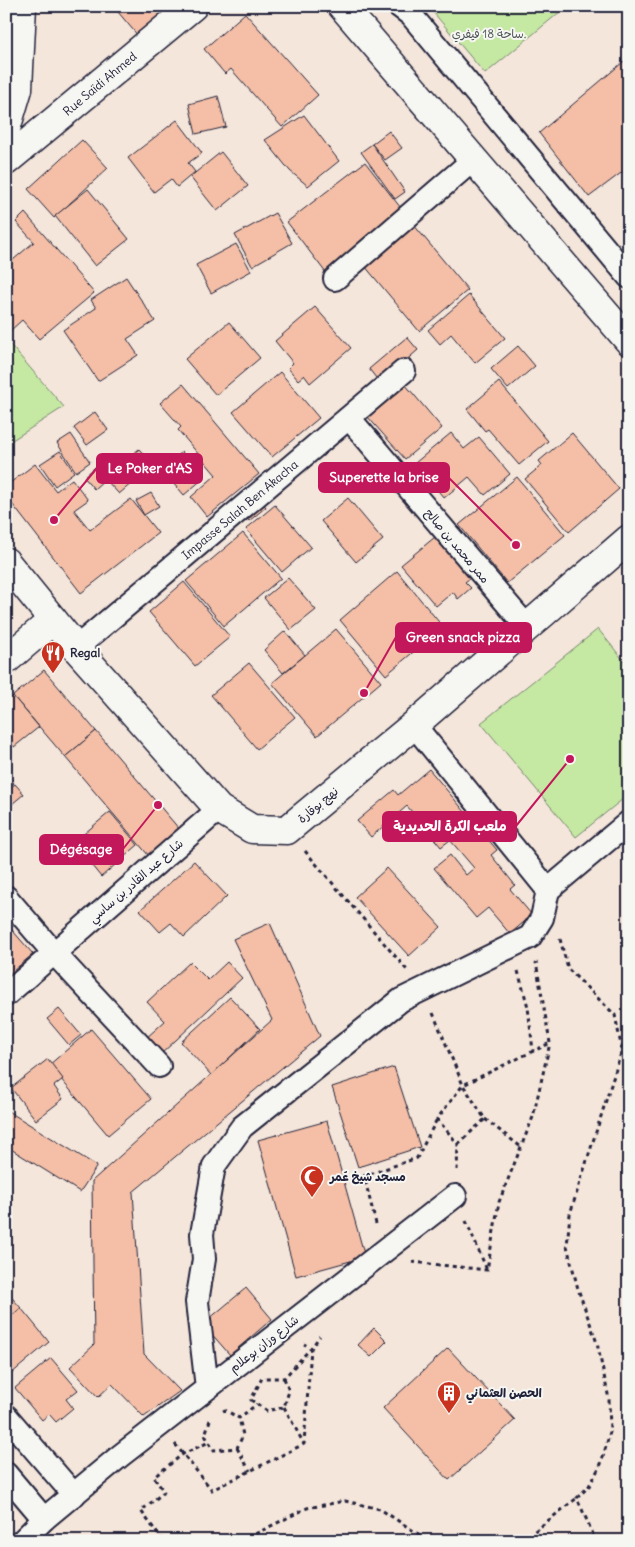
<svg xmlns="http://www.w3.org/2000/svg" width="635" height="1547" font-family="Delius,'Playpen Sans Arabic',sans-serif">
<rect width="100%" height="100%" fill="#f5e6db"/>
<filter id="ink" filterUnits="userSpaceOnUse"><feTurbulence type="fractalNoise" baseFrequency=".02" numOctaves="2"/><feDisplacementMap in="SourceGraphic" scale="10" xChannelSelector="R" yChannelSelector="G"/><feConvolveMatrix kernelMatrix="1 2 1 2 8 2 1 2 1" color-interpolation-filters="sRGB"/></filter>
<g filter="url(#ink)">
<g fill="#c5e8a2" stroke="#74856e">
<polygon points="428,6 567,6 485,74"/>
<polygon points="6,340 64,407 6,444"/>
<polygon points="598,629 629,667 629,794 576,837 481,723"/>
</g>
<g fill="#f4bfa6" stroke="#22223b">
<polygon points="113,6 173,6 144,43"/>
<polygon points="245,13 318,95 282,127 231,69 225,74 204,49"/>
<polygon points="629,57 629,167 589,197 539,133"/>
<polygon points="218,96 226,127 196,134 189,104"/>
<polygon points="304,115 339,161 308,186 290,171 265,140"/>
<polygon points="177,120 202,153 188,163 195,172 177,187 171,179 154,192 128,158"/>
<polygon points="389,131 402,148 385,160 372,144"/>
<polygon points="82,140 108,168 54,218 28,189"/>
<polygon points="372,144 405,192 395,199 361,152"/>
<polygon points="221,152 248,186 217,211 190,177"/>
<polygon points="365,162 404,212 326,273 287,222"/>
<polygon points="88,189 129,239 95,266 55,216"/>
<polygon points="25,213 94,293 39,339 22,320 10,331 6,327 6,266 34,242 16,222"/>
<polygon points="275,213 292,243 252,266 235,235"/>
<polygon points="413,224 468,290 419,331 364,265"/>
<polygon points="236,244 251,271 211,293 196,265"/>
<polygon points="126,277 155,321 127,339 138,355 98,381 63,330 96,308 91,300"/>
<polygon points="469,295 505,338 475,363 451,334 440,344 428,330"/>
<polygon points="315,307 351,348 310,383 304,375 298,380 288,368 293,363 275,341"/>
<polygon points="229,322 260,358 216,395 185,359"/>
<polygon points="407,337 418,350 380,383 369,369"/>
<polygon points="518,346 535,366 508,389 491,369"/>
<polygon points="280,372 319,418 272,457 233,412"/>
<polygon points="499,382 548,441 519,465 488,429 485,431 467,409"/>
<polygon points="183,384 259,474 207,517 191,497 216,475 178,430 181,427 160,403"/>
<polygon points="405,384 442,428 405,459 367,416"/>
<polygon points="95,412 108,430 87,445 74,428"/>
<polygon points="451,433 464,449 479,437 510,474 485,495 469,477 444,498 415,463"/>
<polygon points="572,433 619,489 569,532 525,479 542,465 539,461"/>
<polygon points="71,434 90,462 76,472 57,443"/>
<polygon points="139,449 153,465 119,494 105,479 94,489 84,477 102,461 111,473"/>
<polygon points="60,451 74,472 55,486 40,464"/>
<polygon points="182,452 204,478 184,495 162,469"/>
<polygon points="35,464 56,491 72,479 88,500 74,510 90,530 131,499 158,533 81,593 6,496 6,486"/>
<polygon points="517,477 565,535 507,583 459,525"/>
<polygon points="151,493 159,506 144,515 136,501"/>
<polygon points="259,498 266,507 249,521 242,512"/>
<polygon points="348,498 383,540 356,562 321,521"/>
<polygon points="275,505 311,547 282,572 246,529"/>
<polygon points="243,533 281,578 224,626 186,581"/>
<polygon points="435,537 470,578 465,582 471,588 458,599 453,592 436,606 401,565"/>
<polygon points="397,571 443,627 386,675 340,620"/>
<polygon points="288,578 316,610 291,630 264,598"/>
<polygon points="184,582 230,637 195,666 149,612"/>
<polygon points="629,586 629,601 622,593"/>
<polygon points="336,629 381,682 317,736 272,683"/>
<polygon points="285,631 305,655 283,673 264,650"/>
<polygon points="249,663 295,717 257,749 211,695"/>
<polygon points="44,670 96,731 65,757 13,696"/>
<polygon points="13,696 39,727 14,747 6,738 6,702"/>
<polygon points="96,731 180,830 149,856 65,757"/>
<polygon points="429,769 497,850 491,855 515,885 510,889 532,915 510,934 488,908 476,918 434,868 450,855 466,875 474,868 450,840 441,847 407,806 371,837 357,821 394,790 398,795"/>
<polygon points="6,774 14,783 6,790"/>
<polygon points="15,784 24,794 6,809 6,791"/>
<polygon points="110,812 138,845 101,877 73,843"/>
<polygon points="194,861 227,896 184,937 171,923 160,932 140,910"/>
<polygon points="387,868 441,927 409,956 355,897"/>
<polygon points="6,923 33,954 6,977"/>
<polygon points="270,923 320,1036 133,1192 144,1354 180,1391 144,1417 112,1384 98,1397 70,1367 94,1345 92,1181 272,1020 233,939"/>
<polygon points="190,962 208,980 227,962 242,978 160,1055 145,1039 165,1021 147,1002"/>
<polygon points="230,997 260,1029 211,1075 181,1042"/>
<polygon points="59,1009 81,1035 69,1045 47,1019"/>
<polygon points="91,1029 151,1099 108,1135 49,1065"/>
<polygon points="48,1059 63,1079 54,1086 63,1099 36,1120 11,1088"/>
<polygon points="394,1067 420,1147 358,1167 332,1087"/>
<polygon points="6,1110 97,1166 80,1192 6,1146"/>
<polygon points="327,1121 365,1257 296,1276 258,1140"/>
<polygon points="246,1288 272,1319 230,1355 203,1324"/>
<polygon points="6,1291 21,1308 6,1320"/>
<polygon points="21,1308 49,1342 11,1374 6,1368 6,1321"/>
<polygon points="374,1328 387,1341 371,1357 358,1345"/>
<polygon points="448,1348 515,1420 449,1480 383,1408"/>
<polygon points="51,1358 78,1390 66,1399 73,1408 56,1422 49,1414 42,1420 15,1388"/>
</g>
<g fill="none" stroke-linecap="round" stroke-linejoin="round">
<g stroke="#22223b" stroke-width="26">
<g id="street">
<polyline points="399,6 411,15 629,277"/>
<polyline points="335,279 473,160"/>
<polyline points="349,418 527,627"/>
<polyline points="76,648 404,371"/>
<polyline points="414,725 548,890 629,822"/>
<polyline points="6,897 54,953 159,1066"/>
<polyline points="6,995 219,809"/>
<polyline points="207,1388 197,1302 204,1259 202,1234 214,1166 242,1127 401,1000 530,937 542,918 548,890"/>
<polyline points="6,1416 74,1495"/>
<polyline points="6,1474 44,1519"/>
<polyline points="22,1541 44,1519 120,1456 455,1196"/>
</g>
</g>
<g stroke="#22223b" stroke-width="31">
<g id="secondary">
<polyline points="342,6 629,341"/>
<polyline points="6,129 18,89 22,6"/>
<polyline points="6,161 193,6"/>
<polyline points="6,562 76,648 219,809 252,829 287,830 414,725 629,539"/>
<polyline points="6,660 53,620"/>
</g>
</g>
<g stroke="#22223b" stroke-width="3" stroke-dasharray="4 4" stroke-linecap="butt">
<polyline points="305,851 407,970"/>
<polyline points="560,939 568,969 615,1015 622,1050 570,1214 567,1246 578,1289 597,1343 609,1399 610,1432 601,1464 589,1486 577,1498 596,1541"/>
<polyline points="518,971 528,1007 533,1051"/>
<polyline points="433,1013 463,1085 437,1119 458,1144 457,1170"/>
<polyline points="485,1119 521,1147"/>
<polyline points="458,1144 485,1119 463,1085 550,1043"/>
<polyline points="466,1221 487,1270"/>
<polyline points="376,1224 364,1176 417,1158 437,1119"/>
<polyline points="412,1262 487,1270 499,1202 533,1117 550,1043 536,962"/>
<polyline points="284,1378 289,1391 284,1407 267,1411 251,1400 262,1378 284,1378 311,1348 304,1344"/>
<polyline points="284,1407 304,1444"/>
<polyline points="223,1411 225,1410 239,1418 257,1404"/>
<polyline points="210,1420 205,1435 213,1450 237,1448 243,1435 239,1418"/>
<polyline points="175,1444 212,1490 304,1444 311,1348 320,1336"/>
<polyline points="237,1448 250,1471"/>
<polyline points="163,1541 141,1511 164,1492 154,1477 183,1454 209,1442"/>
<polyline points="241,1541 307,1508 345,1501 380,1509 429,1541"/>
<polyline points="522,1541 577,1498"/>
</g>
<use href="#street" stroke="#f6f6f2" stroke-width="22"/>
<use href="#secondary" stroke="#f6f6f2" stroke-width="28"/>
</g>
</g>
<defs>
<g id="restaurant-pin" transform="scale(1.25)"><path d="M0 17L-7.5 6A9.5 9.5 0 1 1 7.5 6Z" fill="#c8321e" stroke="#f6f6f2"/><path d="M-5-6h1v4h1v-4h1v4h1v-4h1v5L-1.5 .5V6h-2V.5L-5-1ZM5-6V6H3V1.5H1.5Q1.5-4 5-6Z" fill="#fff"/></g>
<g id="mosque-pin" transform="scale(1.25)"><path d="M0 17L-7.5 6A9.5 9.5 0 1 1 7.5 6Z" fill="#c8321e" stroke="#f6f6f2"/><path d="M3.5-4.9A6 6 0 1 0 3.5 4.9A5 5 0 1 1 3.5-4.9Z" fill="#fff"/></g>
<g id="building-pin" transform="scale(1.25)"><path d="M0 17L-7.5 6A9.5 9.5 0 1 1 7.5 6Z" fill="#c8321e" stroke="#f6f6f2"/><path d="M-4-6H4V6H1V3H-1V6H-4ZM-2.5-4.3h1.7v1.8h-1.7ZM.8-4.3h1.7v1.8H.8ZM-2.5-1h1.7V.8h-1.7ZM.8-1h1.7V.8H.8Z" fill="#fff"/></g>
</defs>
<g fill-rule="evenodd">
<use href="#restaurant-pin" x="53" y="653"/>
<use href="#mosque-pin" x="312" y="1177"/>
<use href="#building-pin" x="449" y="1393"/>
</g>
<g text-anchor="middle" stroke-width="4" stroke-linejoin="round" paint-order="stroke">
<g font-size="12" fill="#4b5455" stroke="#f6f6f2">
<text x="489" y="38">ساحة 18 فيفري.</text>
</g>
<g font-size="12" fill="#22223b" stroke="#f6f6f2">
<text transform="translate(100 84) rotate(-40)" y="4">Rue Saïdi Ahmed</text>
<text transform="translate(240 510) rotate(-40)" y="4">Impasse Salah Ben Akacha</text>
<text transform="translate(457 546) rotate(50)" y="4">ممر محمد بن صالح</text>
<text transform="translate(318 805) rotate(-40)" y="4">نهج بوقارة</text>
<text transform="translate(136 881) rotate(-41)" y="4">شارع عبد القادر بن ساسي</text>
<text transform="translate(264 1344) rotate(-38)" y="4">شارع وزان بوعلام</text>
</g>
<g font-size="12" font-weight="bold" fill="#22223b" stroke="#f6f6f2" text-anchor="start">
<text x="70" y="657">Regal</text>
<text x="330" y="1181">مسجد شيخ عُمر</text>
<text x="466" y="1397">الحصن العثماني</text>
</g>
</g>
<path fill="none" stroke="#c2185b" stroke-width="2" d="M54 520L97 468M516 545L449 478M364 693L396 637M570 759L516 826M158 805L123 849"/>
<g fill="#c2185b" stroke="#f6f6f2" stroke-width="2">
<circle cx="54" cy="520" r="5"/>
<circle cx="516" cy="545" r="5"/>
<circle cx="364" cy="693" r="5"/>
<circle cx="570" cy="759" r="5"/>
<circle cx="158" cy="805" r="5"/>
</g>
<g fill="#c2185b" stroke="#c2185b" stroke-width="2">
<rect x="97" y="454" width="105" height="29" rx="5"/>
<rect x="319" y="463" width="130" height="29" rx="5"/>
<rect x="396" y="623" width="135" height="29" rx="5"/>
<rect x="383" y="812" width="133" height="29" rx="5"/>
<rect x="40" y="835" width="83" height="29" rx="5"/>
</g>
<g font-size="14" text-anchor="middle" font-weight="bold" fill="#fff">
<text x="150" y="473">Le Poker d'AS</text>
<text x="384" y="482">Superette la brise</text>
<text x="463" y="642">Green snack pizza</text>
<text x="450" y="831">ملعب الكرة الحديدية</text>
<text x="81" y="854">Dégésage</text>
</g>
<rect width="635" height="1547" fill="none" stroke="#f6f6f2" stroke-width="25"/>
<rect x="12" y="12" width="610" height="1522" fill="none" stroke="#22223b" stroke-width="2" filter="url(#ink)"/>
</svg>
